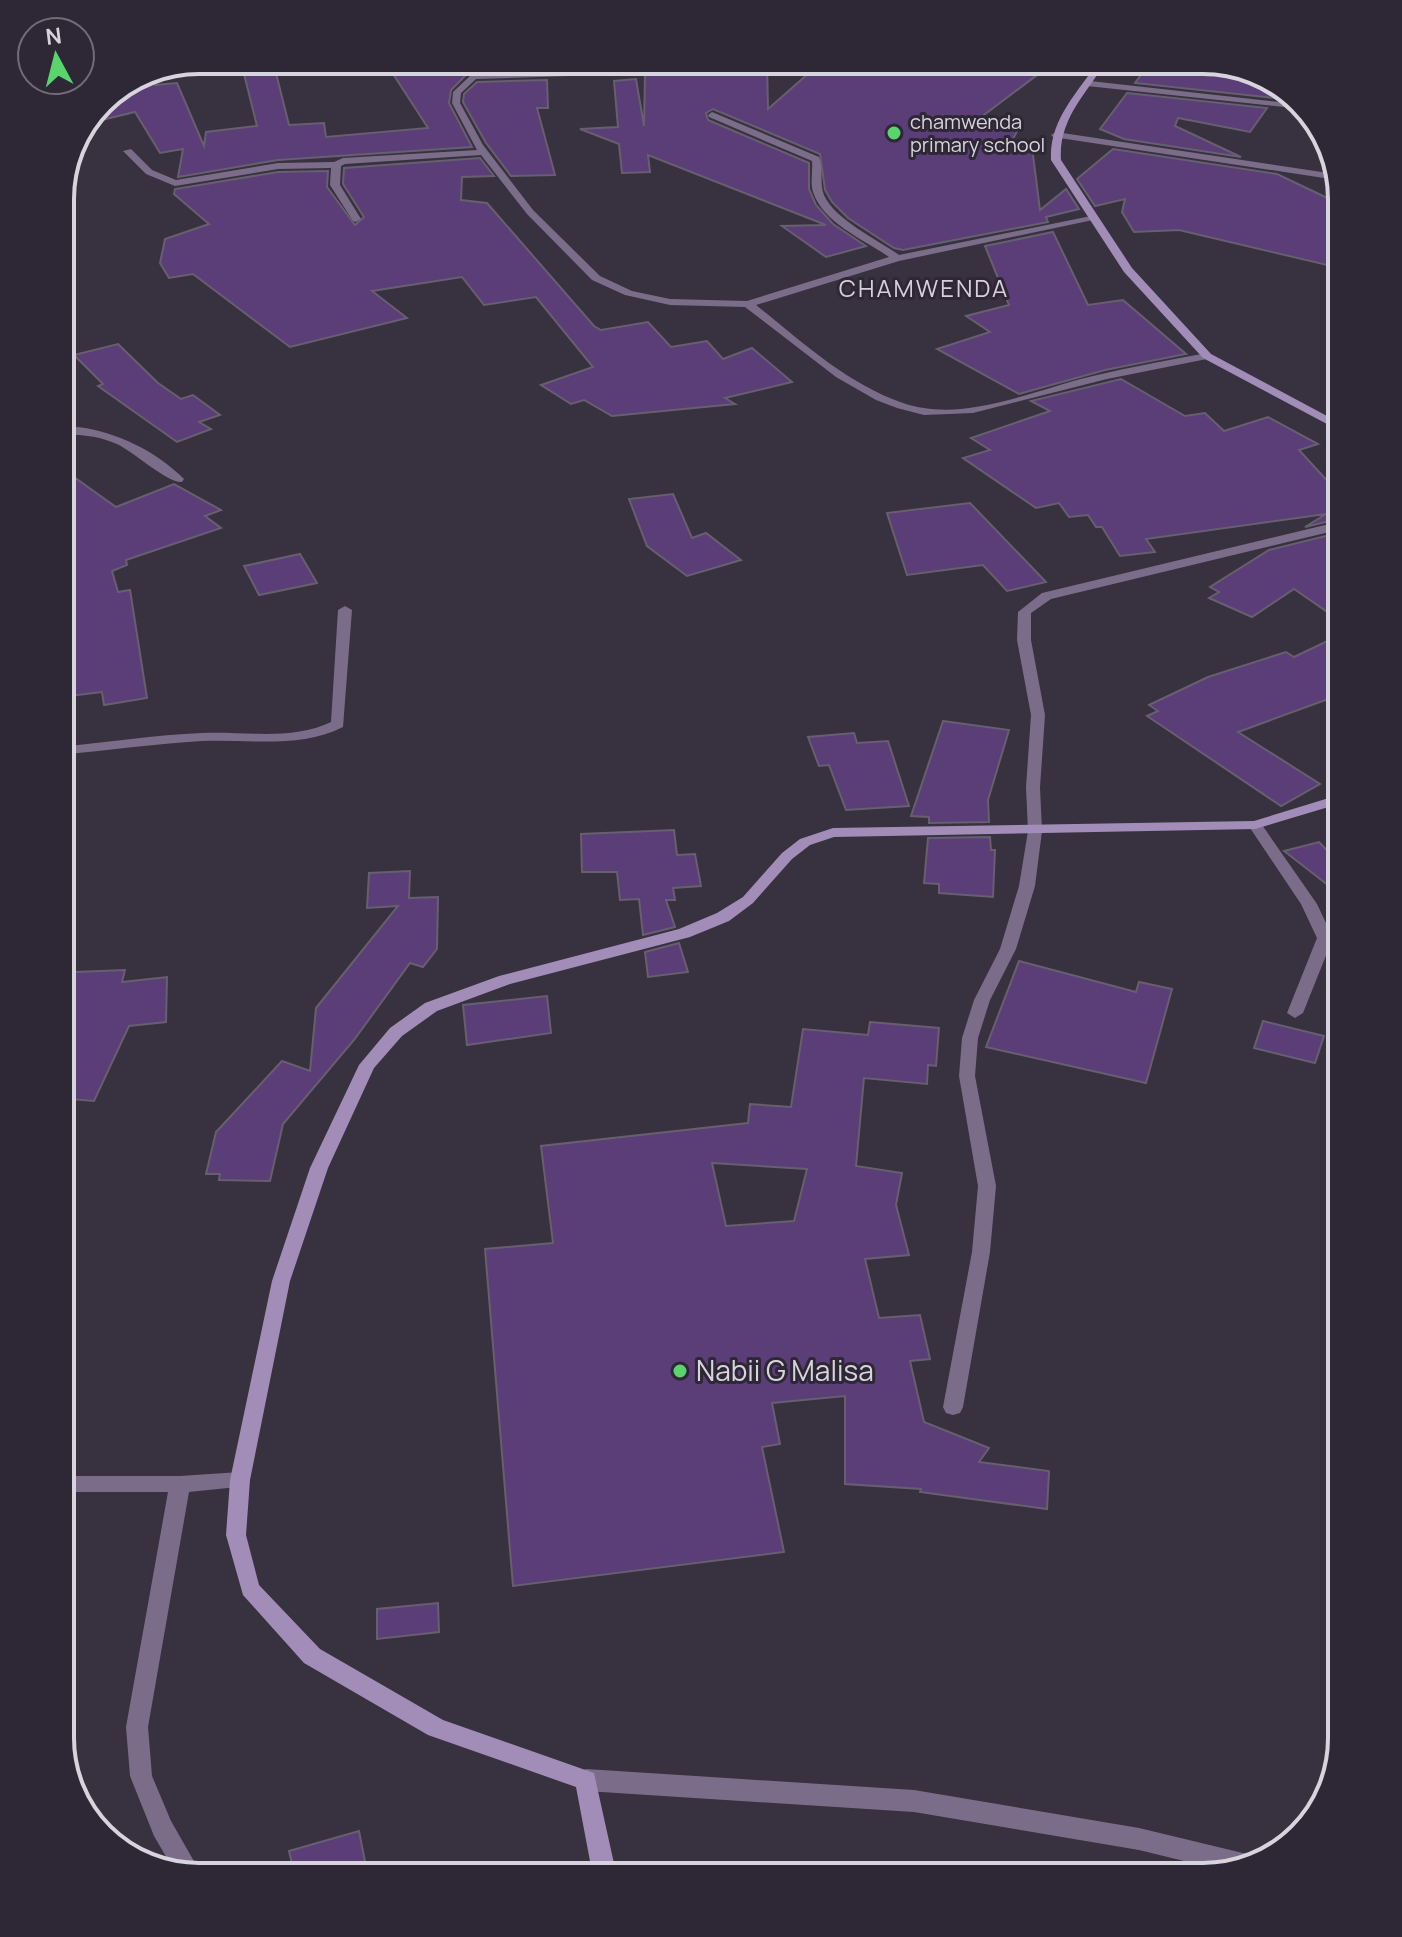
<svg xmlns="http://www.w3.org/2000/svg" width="1402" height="1937" font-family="Manrope,sans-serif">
<rect width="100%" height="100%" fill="#38313f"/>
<g fill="#5b3d78" stroke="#675f70" stroke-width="2" fill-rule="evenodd">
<polygon points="384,60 471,60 467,74 451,90 449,103 472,147 278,160 178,177 183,149 160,153 135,112 85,124 107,95 150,79 155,85 177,83 204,146 206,132 257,126 241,62 273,61 289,125 324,123 326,137 428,128"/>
<polygon points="485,60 547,60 547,68 483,71"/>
<polygon points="703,60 767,60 768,109 810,72 827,75 828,60 1057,60 976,121 1020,126 1009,146 1032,147 1040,210 1066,189 1079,209 1046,217 1048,222 903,250 894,248 848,218 832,202 825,190 820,154 713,109 706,113 708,120 809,163 809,189 816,205 833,224 866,246 826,257 782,226 826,225 648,155 650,172 622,173 619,144 580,129 618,127 614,81 636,79 644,126 645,74"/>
<polygon points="1152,60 1211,60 1273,79 1282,88 1274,98 1135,83"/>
<polygon points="547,80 548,108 537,108 555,175 511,176 486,143 463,102 464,94 477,82"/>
<polygon points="1127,93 1267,108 1250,132 1178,118 1175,126 1241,157 1124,139 1100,129"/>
<polygon points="1113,149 1277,174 1342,205 1342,249 1327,265 1179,230 1134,232 1122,212 1125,199 1095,206 1077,179"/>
<polygon points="480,158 494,176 462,177 461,200 487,203 594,326 601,330 648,322 671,347 707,341 723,359 752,348 792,382 725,398 735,404 612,416 584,400 571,404 541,385 593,367 536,297 484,305 462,277 372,291 407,318 290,347 193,274 169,278 160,263 165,239 209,224 174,194 175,189 278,172 328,171 327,187 355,225 364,217 343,184 344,168"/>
<polygon points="1053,232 1088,305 1123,300 1186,354 1105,370 1019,394 937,349 990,332 966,316 1009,305 985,246"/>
<polygon points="118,344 158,383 181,399 193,395 220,415 199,422 211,429 177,442 98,386 103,384 74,355"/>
<polygon points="1121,379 1185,416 1205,413 1224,431 1268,417 1318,444 1299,450 1342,497 1342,518 1305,527 1326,514 1146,539 1155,552 1120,556 1102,527 1096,527 1088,515 1069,517 1059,503 1036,508 963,458 990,450 971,438 1050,411 1031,401"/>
<polygon points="60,467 116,507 174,484 221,510 205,516 221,528 126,560 127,565 112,571 118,592 130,590 147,698 104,705 102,692 60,697 60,664 73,662 65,590 60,592"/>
<polygon points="673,494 692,538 706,533 741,560 687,576 647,546 629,499"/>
<polygon points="970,503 1046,582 1007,591 983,565 907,575 887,513"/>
<polygon points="1342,532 1342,622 1294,589 1252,617 1209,598 1219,592 1210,587 1269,550"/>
<polygon points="300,554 317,583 259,595 244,566"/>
<polygon points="1342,634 1342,694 1238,732 1320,784 1281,806 1147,716 1158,711 1149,705 1208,677 1286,652 1294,657"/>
<polygon points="943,721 1009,730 988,800 989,822 929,823 929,817 911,816"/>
<polygon points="854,733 857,743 888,741 909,806 846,810 829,765 819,766 808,737"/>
<polygon points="674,830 677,855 695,854 701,886 673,888 675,900 666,900 675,927 643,935 639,899 620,900 617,872 582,872 581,834"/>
<polygon points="990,837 991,850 995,850 993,897 939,893 939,884 924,883 928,838"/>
<polygon points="1319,842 1342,866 1342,896 1284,851"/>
<polygon points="410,871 409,898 438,897 437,949 423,967 410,963 354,1040 283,1124 270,1181 219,1180 220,1174 206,1174 216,1132 282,1061 310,1071 316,1008 398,906 367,908 369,873"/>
<polygon points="679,943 688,972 648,977 645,952"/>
<polygon points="1019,961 1136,992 1139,982 1172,989 1146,1083 986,1047"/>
<polygon points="125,970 122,982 167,977 166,1022 129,1026 94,1101 60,1098 60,976 72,976 74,972"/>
<polygon points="547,996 551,1033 467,1045 463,1005"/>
<polygon points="1263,1021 1324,1036 1315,1063 1254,1048"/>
<path d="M870,1022L939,1028L936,1066L928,1065L927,1084L864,1078L856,1166L902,1173L896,1205L909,1255L865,1259L879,1318L920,1315L930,1359L910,1361L924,1422L989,1448L979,1462L1049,1471L1047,1509L920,1492L921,1489L845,1484V1396L772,1403L780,1444L762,1447L784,1552L513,1586L485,1249L553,1243L541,1146L748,1123L750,1104L791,1107L803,1029L868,1035ZM712,1163L807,1169L794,1221L726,1226Z"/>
<polygon points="438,1603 439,1632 377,1639 377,1609"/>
<polygon points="359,1831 368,1877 295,1877 289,1851"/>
</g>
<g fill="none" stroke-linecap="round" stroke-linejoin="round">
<g fill="#7b6d89" fill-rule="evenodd">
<path d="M474,60H482L479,74L631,68L680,60H700L631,74L476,79L461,93L460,103L483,145L533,210L600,276L632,291L670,299L747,301L889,257C865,240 823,223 813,192C810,182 813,171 812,161L709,117L708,115L712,112L819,157C824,169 819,183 824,195C834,219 878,240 899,255L1096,215L1098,217L1093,220L899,261L756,305C801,341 847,384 903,403C964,424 1033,390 1093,376C1131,367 1169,360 1207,353L1212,356L1207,359L1107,379L973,413L924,415L897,408L876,400L836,377L745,307L670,305L625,295L592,280L527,214L481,155L345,164L341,166L340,185L361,219L356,222L353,221L330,185L331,168L278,169L175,186L146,174L123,151L131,149L152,170L176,180L278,163L334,162L343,158L477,150L452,103L453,92L470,76Z"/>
<polygon points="1090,81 1298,104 1303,109 1087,86 1086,84"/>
<polygon points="1056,132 1335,174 1337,180 1053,137 1051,135"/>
<path d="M78,427C117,432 156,451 184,479L182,482C167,483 134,452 117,444C98,436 81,434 60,435V429Z"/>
<polygon points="1342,521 1342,529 1051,599 1031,613 1031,640 1045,715 1040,787 1042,831 1035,886 1016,949 990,1000 978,1038 975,1076 996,1186 990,1252 963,1407 960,1413 953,1415 946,1413 943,1407 972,1252 978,1186 959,1076 962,1038 974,1000 1000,949 1019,886 1028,831 1026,787 1031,715 1017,640 1018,612 1042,593"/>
<path d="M345,606L352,610L343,727C299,749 250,739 202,741C155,744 108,750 60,755V747C108,742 155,735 202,733C245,731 292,741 331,722L338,610Z"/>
<polygon points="1255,821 1260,822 1317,904 1333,938 1303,1013 1295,1018 1287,1013 1317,938 1301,904 1248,825"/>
<polygon points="240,1472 247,1474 250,1480 247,1486 189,1492 148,1727 152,1776 171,1821 203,1877 191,1877 175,1872 154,1836 130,1776 126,1727 168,1492 60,1492 60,1476 180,1476"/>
<polygon points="586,1769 914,1790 1139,1828 1247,1854 1255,1857 1258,1862 1225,1871 1139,1850 914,1812 586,1791 578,1787 575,1780 578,1773"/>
</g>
<g fill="#a28db9" fill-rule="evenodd">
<path d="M1099,60H1107C1087,93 1058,119 1061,160L1132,268L1211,354L1342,424V432L1203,358L1124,272L1051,160C1049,119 1078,93 1099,60Z"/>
<polygon points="1342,794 1342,803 1255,829 834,837 810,845 792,859 753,903 729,921 690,937 510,984 437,1011 402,1036 374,1068 328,1168 290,1281 250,1480 246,1535 259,1585 320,1649 443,1720 594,1773 617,1877 593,1877 576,1787 428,1735 304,1663 243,1595 226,1535 230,1480 272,1281 310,1168 359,1065 390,1028 425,1003 499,976 679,929 717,913 743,897 782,853 800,839 833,828 1254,821"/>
</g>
</g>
<g fill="#5ad56e" stroke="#2e2735" stroke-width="3">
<circle cx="894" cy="133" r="8"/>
<circle cx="680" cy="1371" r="8"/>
</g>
<g text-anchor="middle" stroke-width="6" stroke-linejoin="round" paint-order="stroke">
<g font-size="20" fill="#d8d4dd" stroke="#2e2735" text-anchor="start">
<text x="910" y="129">chamwenda<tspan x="910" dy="23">primary school</tspan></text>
</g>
<g font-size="24" letter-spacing="2" fill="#d7cee1" stroke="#2e2735">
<text x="924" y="297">CHAMWENDA</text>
</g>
<g font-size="28" fill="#d8d4dd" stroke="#2e2735" text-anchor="start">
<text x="696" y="1381">Nabii G Malisa</text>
</g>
</g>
<path d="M0 0H1402V1937H0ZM199 74H1203A125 125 0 0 1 1328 199V1738A125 125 0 0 1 1203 1863H199A125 125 0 0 1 74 1738V199A125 125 0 0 1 199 74Z" fill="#2e2735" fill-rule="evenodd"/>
<path fill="none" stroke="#d8d4dd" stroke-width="4" d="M199 74H1203A125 125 0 0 1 1328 199V1738A125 125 0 0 1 1203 1863H199A125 125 0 0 1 74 1738V199A125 125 0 0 1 199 74Z"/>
<g transform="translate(56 56) rotate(353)"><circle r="38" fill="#2e2735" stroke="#726c78" stroke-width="2"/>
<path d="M0-6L14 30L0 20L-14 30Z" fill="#5ad56e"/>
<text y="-12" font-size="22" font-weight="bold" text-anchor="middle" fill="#d8d4dd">N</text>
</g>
</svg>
